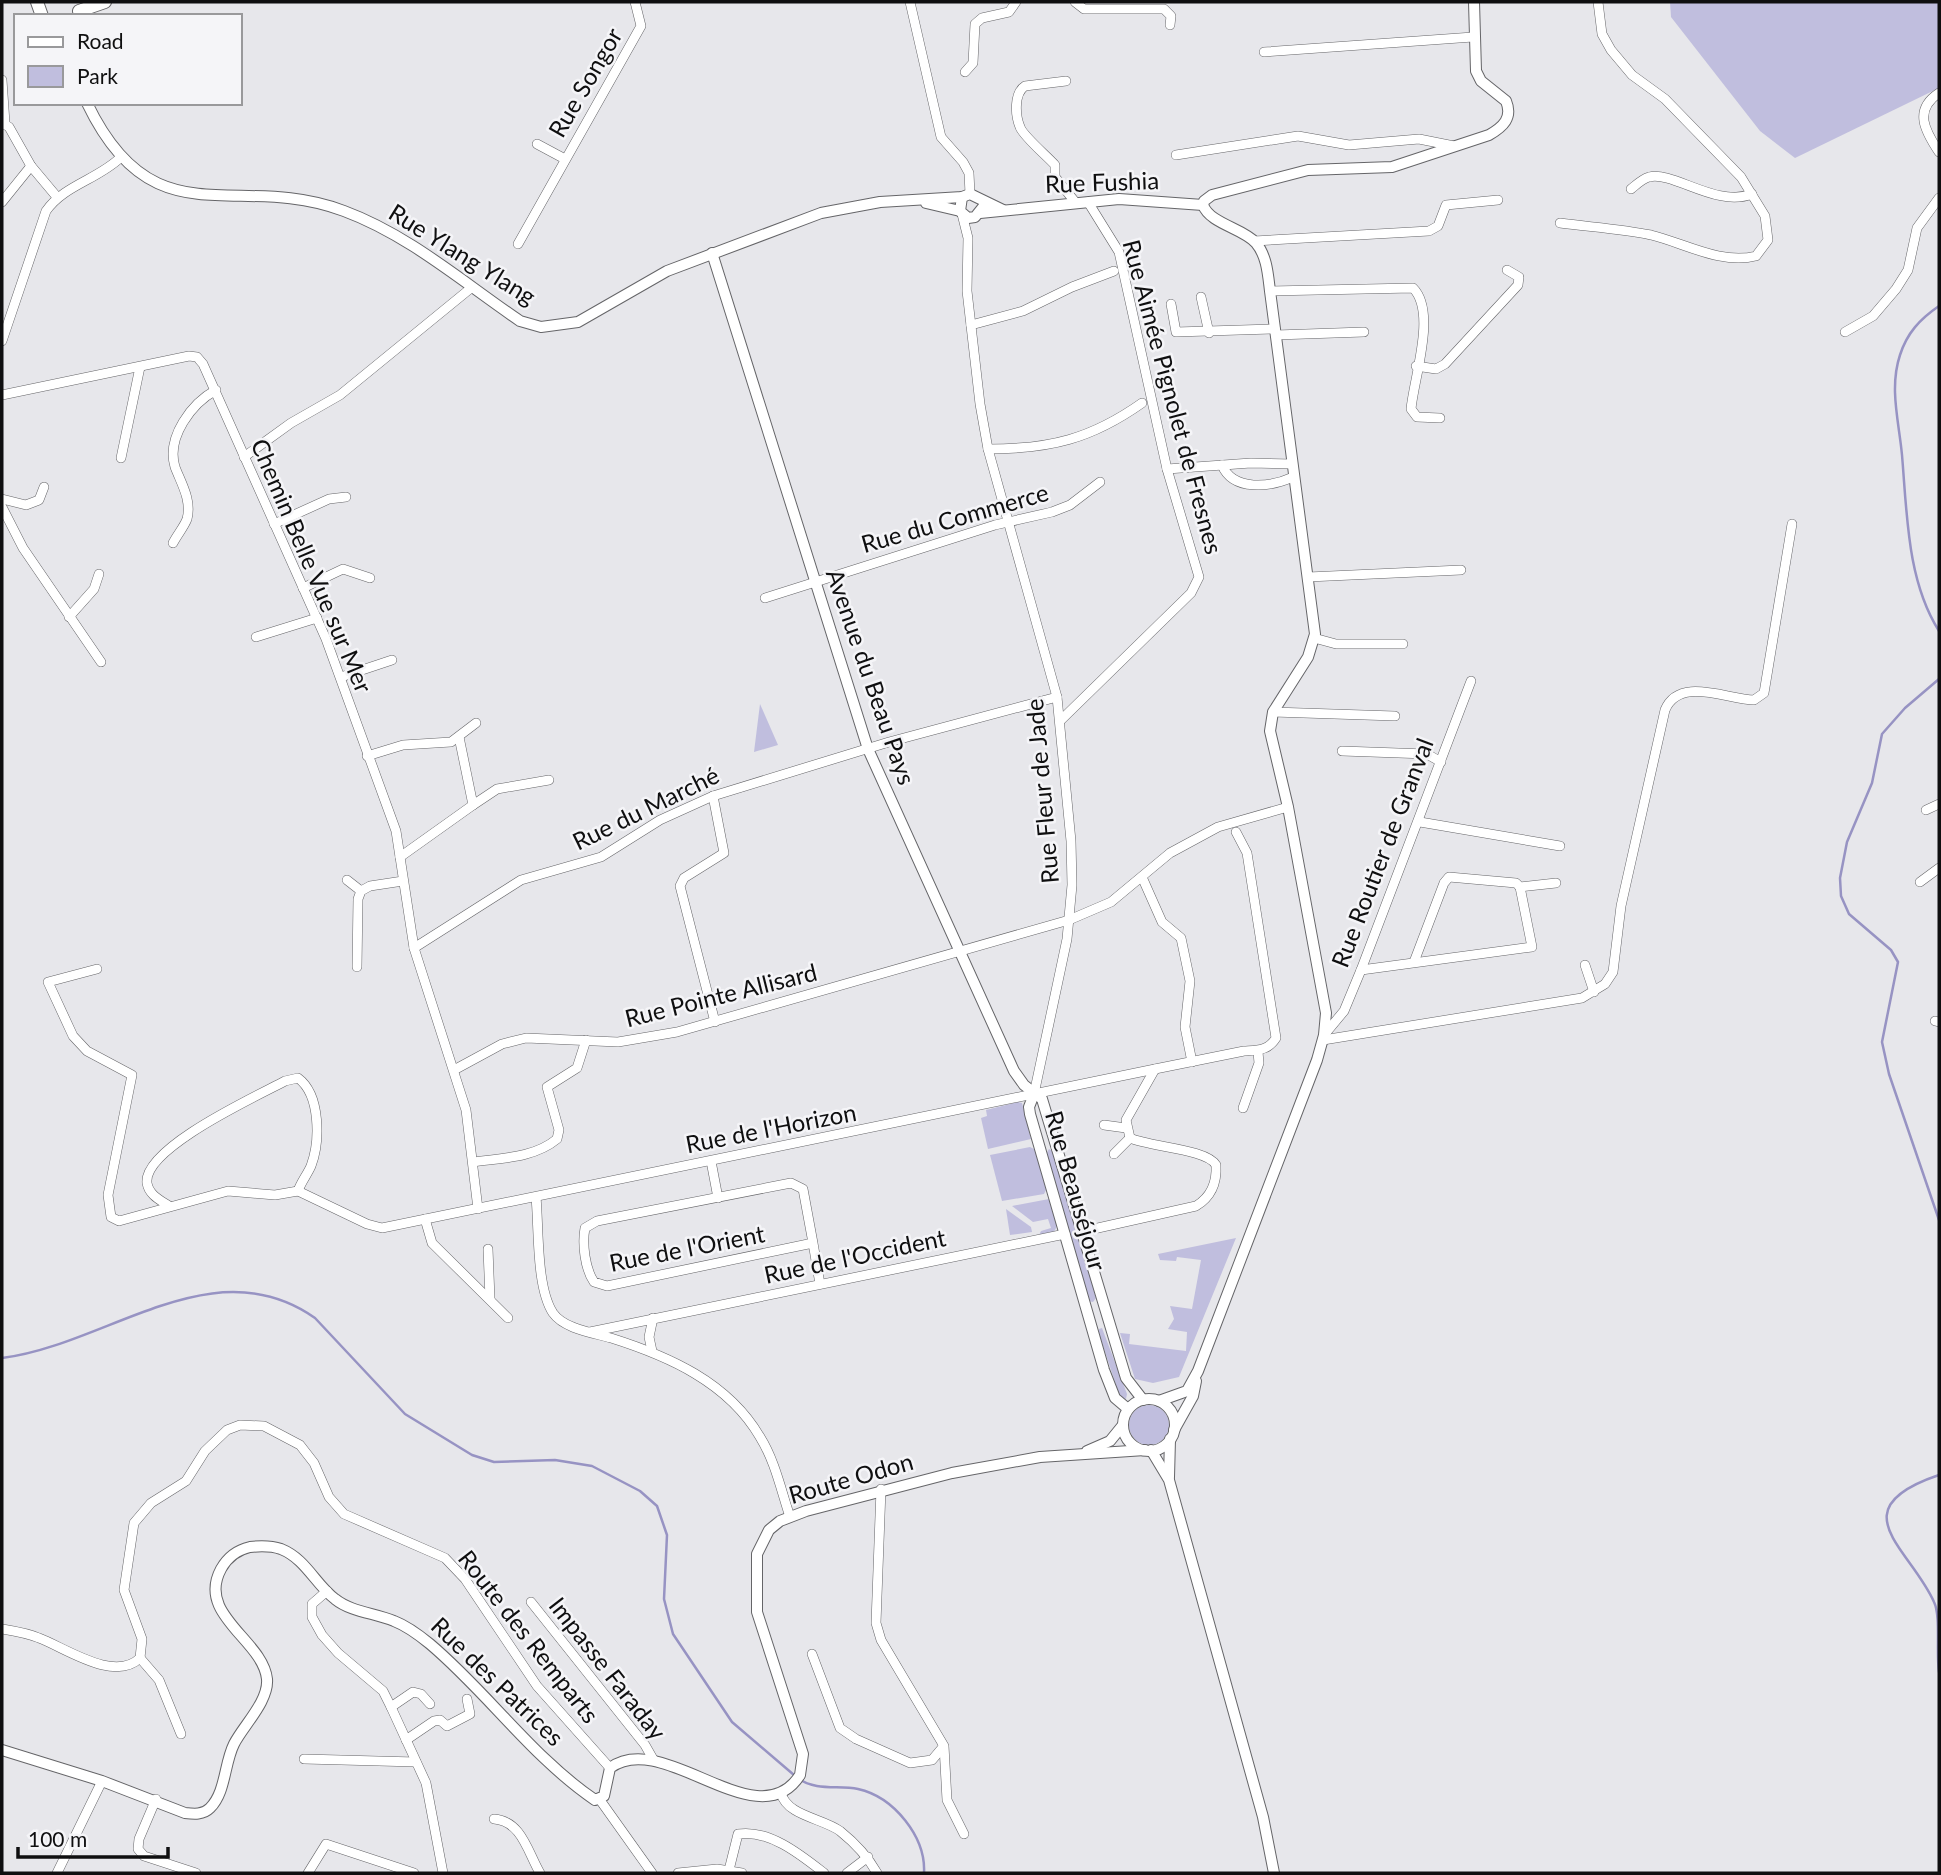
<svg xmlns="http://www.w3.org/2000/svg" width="1941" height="1875" font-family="Lato,sans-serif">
<rect width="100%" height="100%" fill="#e7e7eb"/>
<g fill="#c0bede">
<polygon points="1670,2 1939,2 1939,88 1795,158 1760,131 1671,17"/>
<polygon points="760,704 778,745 754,752"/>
<polygon points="1018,1102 1022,1103 1031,1139 988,1149 981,1118 987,1116 986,1110"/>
<polygon points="1030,1147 1036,1150 1046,1190 1044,1194 1002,1201 990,1155"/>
<polygon points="1049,1149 1054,1152 1096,1298 1093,1302 1088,1301 1046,1154"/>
<polygon points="1049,1199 1057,1226 1054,1232 1039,1235 1041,1231 1051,1228 1048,1219 1033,1222 1012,1206"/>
<polygon points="1006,1209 1031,1227 1032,1232 1010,1235"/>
<polygon points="1236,1238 1179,1377 1153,1383 1135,1379 1120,1333 1130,1334 1129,1344 1186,1351 1187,1332 1168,1329 1174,1319 1170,1306 1192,1309 1201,1260 1177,1257 1176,1261 1160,1260 1158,1254"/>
<polygon points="1102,1328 1127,1394 1126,1399 1120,1397 1099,1334 1099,1329"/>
<circle cx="1149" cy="1425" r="20"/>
</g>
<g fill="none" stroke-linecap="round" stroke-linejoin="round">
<g stroke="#9793c3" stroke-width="2.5">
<path d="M1939,306C1920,319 1907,333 1900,355C1889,388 1899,422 1902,455C1907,513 1907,581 1939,631"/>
<polyline points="1939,679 1905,708 1882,734 1872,783 1847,842 1840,878 1841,896 1849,914 1891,950 1898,962 1882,1042 1889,1074 1939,1220"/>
<path d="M2,1358C107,1345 213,1246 315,1318L405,1414L472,1455L494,1462L555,1460L592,1466L640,1491L657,1506L667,1535L664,1599L673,1634L732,1722L794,1775"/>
<path d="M1939,1475C1838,1509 1910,1548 1934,1602C1941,1616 1936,1652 1939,1672"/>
<path d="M799,1779C816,1791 839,1785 858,1789C894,1797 926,1837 924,1873"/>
</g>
<g stroke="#656568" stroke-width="10">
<g id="minor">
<polyline points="910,2 941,137 963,162 969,173 970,194"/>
<polyline points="1075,2 1084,9 1164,9 1171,16 1170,25"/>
<polyline points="1264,52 1473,37"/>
<polyline points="965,72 973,63 975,24 982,18 1009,12 1016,2"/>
<polyline points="2,80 5,123"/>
<path d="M1066,81L1025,86C1014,93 1015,115 1020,127C1023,136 1047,156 1055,165V177L1076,203"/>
<path d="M1939,93C1913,110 1925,131 1939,152"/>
<polyline points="2,123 9,127 31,166 57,197"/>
<polyline points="537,144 565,159"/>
<polyline points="1176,155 1298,136 1349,145 1419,139 1454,146"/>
<path d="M1631,189C1636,185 1642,179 1649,177C1674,171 1716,208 1752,194"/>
<polyline points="2,202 31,166"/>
<polyline points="962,214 968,238 967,291 980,404 988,449 1057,697 1071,841 1072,885 1067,939 1034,1094"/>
<path d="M1560,223C1590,227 1622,229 1651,235C1684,243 1721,265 1756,256L1768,240L1765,216L1741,177L1665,99L1632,75L1611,50L1602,34L1598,2"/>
<polyline points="1254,241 1429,231 1438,226 1446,205 1498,200"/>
<polyline points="518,244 641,26 635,2"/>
<path d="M1270,291L1413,288C1437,312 1414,377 1411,409L1417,417L1440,418"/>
<polyline points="1201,297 1209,333"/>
<polyline points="1171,304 1176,332 1275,329"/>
<polyline points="971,325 1023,311 1072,287 1114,271"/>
<polyline points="1845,332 1873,316 1896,289 1908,270 1917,228 1939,198"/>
<polyline points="1276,335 1364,332"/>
<path d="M2,341L46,211C64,185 99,179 121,157"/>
<polyline points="1416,366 1436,369 1445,364 1518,285 1519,277 1507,270"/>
<polyline points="2,395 189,356 197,357 203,364 326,639 396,831 414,948 466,1110 478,1209"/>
<path d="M988,449C1050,449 1091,439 1142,403"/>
<polyline points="244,457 291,423 340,395 471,288"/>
<polyline points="121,458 140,367"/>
<path d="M1222,465C1233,492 1271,487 1293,477"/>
<polyline points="1167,469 1251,463 1292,464"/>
<polyline points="2,499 26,505 39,500 44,487"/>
<polyline points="2,507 23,548 101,662"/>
<polyline points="274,524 329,499 346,497"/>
<path d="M173,543C177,535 184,527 187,519C192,500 181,483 175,467C166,437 192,403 216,390"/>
<polyline points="1308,577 1461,570"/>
<polyline points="303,588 343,569 370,578"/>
<polyline points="765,598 995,525 1052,512 1070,505 1100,482"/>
<polyline points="69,617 94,589 99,574"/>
<polyline points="256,637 317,618"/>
<polyline points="1314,638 1336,644 1403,644"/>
<polyline points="341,677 392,660"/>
<polyline points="1273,712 1395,716"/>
<polyline points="1061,720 1191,593 1199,577 1167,469 1119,252 1088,202"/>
<polyline points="1342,751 1427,754 1441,762"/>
<polyline points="367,756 403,745 451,742 476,723"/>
<polyline points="713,796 724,853 684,878 680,886 715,1022"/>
<polyline points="473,805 497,789 549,780"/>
<polyline points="1926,810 1939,804"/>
<polyline points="1420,822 1560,846"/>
<polyline points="400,857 473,805 459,737"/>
<polyline points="1142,877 1162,922 1181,938 1190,981 1185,1027 1192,1062"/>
<polyline points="347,880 361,891"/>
<polyline points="1920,882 1939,868"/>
<polyline points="414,948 521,880 601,857 660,820 713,796 889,742 1057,697"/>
<polyline points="1414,962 1444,883 1449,877 1516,883 1520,887 1556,883"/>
<polyline points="1585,965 1594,992"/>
<polyline points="357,967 358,899 361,891 370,886 403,881"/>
<path d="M97,969L48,982L73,1036L87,1051L132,1075L108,1195L111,1217L119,1221L228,1191L275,1195L298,1191L367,1224L382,1228L1155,1069L1244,1051C1257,1050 1268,1051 1276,1038L1247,853L1236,832"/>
<polyline points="1361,970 1532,947 1520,887"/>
<polyline points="1935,1021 1939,1022"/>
<polyline points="1324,1035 1344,1011 1361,970 1471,681"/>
<path d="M1323,1040L1582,998L1605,984L1613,972L1621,906L1665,710C1679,676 1726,699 1754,700L1764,693L1792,524"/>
<polyline points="454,1070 502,1044 526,1038 618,1042 677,1032 1069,920 1111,902 1170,853 1218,827 1288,807"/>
<polyline points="1243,1108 1259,1063 1258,1052"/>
<polyline points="1104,1125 1126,1128"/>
<polyline points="1114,1154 1130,1138"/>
<polyline points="711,1161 718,1198"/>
<path d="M473,1162C502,1158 534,1158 557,1139L559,1130L547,1087L577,1068L586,1040"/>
<path d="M536,1197C539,1228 536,1287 553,1313C564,1329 594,1333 611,1338C668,1356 728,1382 760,1437C775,1461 781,1490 790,1517"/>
<path d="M169,1206C160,1200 149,1195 147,1183C143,1148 257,1096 285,1081L298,1078C321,1095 320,1142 311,1166C307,1175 301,1182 298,1191"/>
<polyline points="425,1219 432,1243 508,1318"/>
<path d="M1080,1232L1196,1206C1211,1197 1217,1182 1216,1165C1207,1149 1150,1147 1130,1138L1126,1120L1155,1069"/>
<path d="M813,1243L803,1189L791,1183L597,1221L585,1228C582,1244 585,1269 594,1282L607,1286L813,1243L820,1284"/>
<polyline points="488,1249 490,1299"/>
<polyline points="590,1332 1065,1234"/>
<polyline points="652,1351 649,1337 653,1318"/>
<polyline points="881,1489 876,1623 881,1640 944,1746 947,1800 964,1834"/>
<polyline points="327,1591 312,1604 312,1617 322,1635 338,1653 383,1691 391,1707 426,1783 443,1873"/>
<polyline points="531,1602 645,1745 653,1759"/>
<path d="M2,1629C14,1631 27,1633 39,1638C64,1647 114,1683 140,1658L142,1639L124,1590L134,1523L151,1503L186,1481L205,1451L227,1430L240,1425L264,1426L300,1445L314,1463L329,1497L344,1514L445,1558L465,1579L537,1686L610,1768"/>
<polyline points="812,1654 840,1728 856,1739 910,1763 932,1760 943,1747"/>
<polyline points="140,1658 159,1680 181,1734"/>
<polyline points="391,1707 413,1692 421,1694 430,1704"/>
<polyline points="406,1740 434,1721 440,1720 447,1726 470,1714 467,1699"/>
<polyline points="304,1759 416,1762"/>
<path d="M781,1793C787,1816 822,1818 840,1831C855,1843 868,1857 877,1873"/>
<polyline points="156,1799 139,1839 138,1849 144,1856 196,1873"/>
<polyline points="600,1800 652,1873"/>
<path d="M494,1819C522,1821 528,1853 540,1873"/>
<path d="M729,1870L738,1834C769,1829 801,1855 824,1873"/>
<polyline points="57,1873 102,1781"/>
<polyline points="308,1873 326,1844 414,1873"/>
<polyline points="678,1873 717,1869 742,1873"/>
<polyline points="847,1873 868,1857"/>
</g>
</g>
<g stroke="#656568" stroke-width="12">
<g id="tertiary">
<path d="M87,103C154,243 237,170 344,211C409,235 464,283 520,321L541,327L578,322L667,271L821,213L880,202L962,197L970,194L1003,210"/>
<polyline points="962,197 960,211 968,218 975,217 983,207"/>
<polyline points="926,203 960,211"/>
<path d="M1203,205L1204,201L1212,195L1308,170L1392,167L1489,135C1503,127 1513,118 1506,101L1481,81L1476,71L1474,2"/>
<polyline points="980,213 1119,199 1203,205"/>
<polyline points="712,253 868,749 1014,1071 1024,1085 1042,1099 1126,1378 1143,1400"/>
<polyline points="1034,1094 1029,1107 1030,1114 1104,1370 1115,1398 1128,1409"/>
<circle cx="1149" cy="1425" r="26"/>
<path d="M1159,1401L1187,1391L1198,1371L1317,1060L1324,1035L1326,1013L1288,807L1270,731L1273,712L1308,657L1315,634L1270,291C1268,275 1267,256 1256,243C1243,228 1210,224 1203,205"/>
<polyline points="1174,1430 1193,1396 1196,1381"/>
<polyline points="1151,1450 1169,1480 1263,1817 1274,1873"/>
<polyline points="1087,1451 1110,1441 1123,1425"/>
<polyline points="1169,1477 1170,1439"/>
<path d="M2,1750L102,1781L185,1813C194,1814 203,1815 210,1808C226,1792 224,1764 234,1744C243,1726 269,1701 267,1679C263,1640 196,1615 221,1569C227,1558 237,1550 250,1547C259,1546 272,1546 281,1549C306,1559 315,1584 335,1599C351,1612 375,1613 394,1621C407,1626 419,1635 430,1644C488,1693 532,1757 595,1800L604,1796L610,1768C663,1728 758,1841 800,1775L803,1754L757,1612V1554L769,1530L780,1521L806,1511L952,1473L1040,1457L1145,1450"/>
</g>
</g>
<g stroke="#656568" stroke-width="14">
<g id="secondary">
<polyline points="37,2 42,16"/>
<polyline points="79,11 105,2"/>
</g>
</g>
<use href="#minor" stroke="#fff" stroke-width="9"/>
<use href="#tertiary" stroke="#fff" stroke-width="10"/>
<use href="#secondary" stroke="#fff" stroke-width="12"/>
</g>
<g text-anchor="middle" stroke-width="5" stroke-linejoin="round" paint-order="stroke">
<g font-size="24" fill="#0f0f10" stroke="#f5f5f8">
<text transform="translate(586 83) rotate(-60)" y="8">Rue Songor</text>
<text transform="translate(1102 183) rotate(-2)" y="8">Rue Fushia</text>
<text transform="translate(462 255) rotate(32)" y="8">Rue Ylang Ylang</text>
<text transform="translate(1172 397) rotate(75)" y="8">Rue Aimée Pignolet de Fresnes</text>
<text transform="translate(955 519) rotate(-16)" y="8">Rue du Commerce</text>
<text transform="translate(311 566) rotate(67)" y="8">Chemin Belle Vue sur Mer</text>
<text transform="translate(870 677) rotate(71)" y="8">Avenue du Beau Pays</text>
<text transform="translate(1043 791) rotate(-95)" y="8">Rue Fleur de Jade</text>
<text transform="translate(646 809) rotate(-26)" y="8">Rue du Marché</text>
<text transform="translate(1383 853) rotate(-69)" y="8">Rue Routier de Granval</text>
<text transform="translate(721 996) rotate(-14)" y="8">Rue Pointe Allisard</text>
<text transform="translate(771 1129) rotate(-11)" y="8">Rue de l'Horizon</text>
<text transform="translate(1075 1191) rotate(74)" y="8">Rue Beauséjour</text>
<text transform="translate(687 1249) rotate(-11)" y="8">Rue de l'Orient</text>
<text transform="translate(855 1257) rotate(-12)" y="8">Rue de l'Occident</text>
<text transform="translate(851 1479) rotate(-16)" y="8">Route Odon</text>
<text transform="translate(528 1637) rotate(52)" y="8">Route des Remparts</text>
<text transform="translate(607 1669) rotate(52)" y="8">Impasse Faraday</text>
<text transform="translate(497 1682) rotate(44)" y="8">Rue des Patrices</text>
</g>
</g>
<rect width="1941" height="1875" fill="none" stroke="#0f0f10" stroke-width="7"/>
<rect x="14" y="14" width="228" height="91" fill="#f5f5f8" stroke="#99999b" stroke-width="2"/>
<rect x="28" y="37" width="35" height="10" fill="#ffffff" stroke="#99999b" stroke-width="2"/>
<text x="77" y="49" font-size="21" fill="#0f0f10">Road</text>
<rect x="28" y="66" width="35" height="21" fill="#c0bede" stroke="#99999b" stroke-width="2"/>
<text x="77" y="84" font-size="21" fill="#0f0f10">Park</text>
<path d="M18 1847v10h150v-10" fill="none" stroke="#0f0f10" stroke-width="3.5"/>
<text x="28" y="1847" font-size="21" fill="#0f0f10" stroke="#f5f5f8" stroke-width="5" paint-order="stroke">100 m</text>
</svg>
